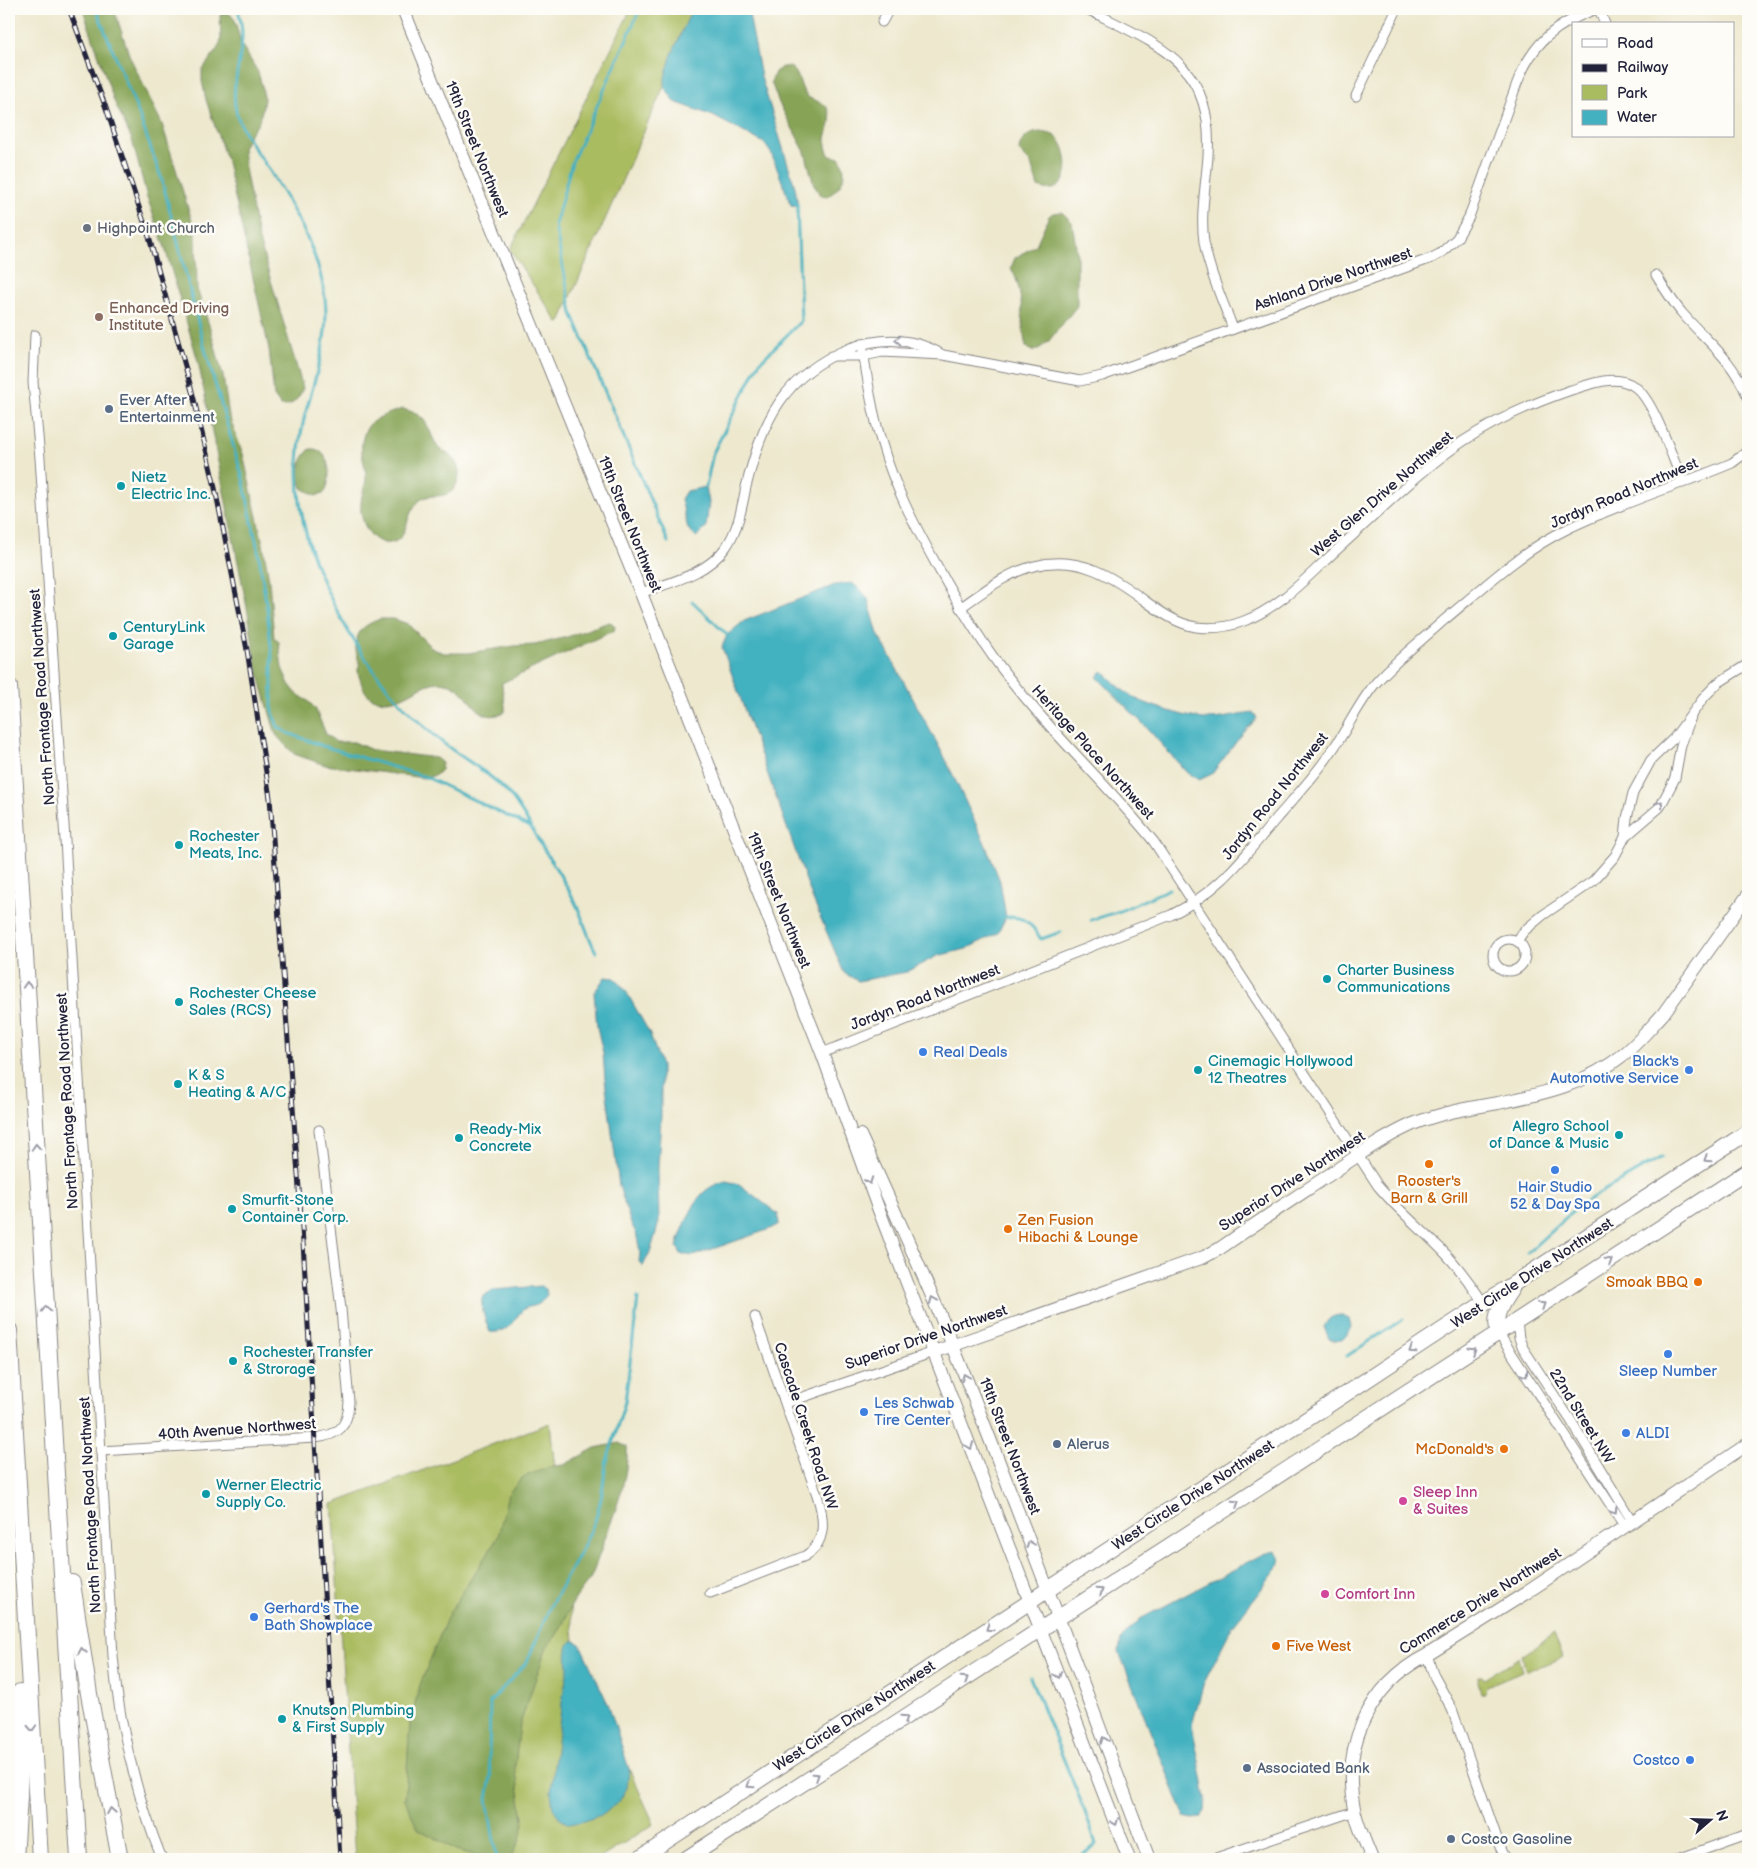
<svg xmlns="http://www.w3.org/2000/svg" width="1757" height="1868" font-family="'Balsamiq Sans',sans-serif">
<rect width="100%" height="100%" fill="#fdfcf7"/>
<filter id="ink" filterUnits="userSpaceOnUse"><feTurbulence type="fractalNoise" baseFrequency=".02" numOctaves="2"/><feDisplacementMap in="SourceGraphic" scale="10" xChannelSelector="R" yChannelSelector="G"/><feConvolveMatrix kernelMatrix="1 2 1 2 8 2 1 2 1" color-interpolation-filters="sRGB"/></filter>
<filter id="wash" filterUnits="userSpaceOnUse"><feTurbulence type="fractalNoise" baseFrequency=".0096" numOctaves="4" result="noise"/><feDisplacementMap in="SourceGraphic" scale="20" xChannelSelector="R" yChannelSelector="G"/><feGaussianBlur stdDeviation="1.12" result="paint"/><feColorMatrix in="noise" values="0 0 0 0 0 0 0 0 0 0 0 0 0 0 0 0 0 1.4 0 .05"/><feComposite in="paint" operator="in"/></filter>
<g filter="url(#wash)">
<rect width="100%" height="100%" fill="#ede8ce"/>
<g fill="#aabc60" stroke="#666f4e">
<polygon points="631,9 698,9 559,324 510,250"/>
<polygon points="550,1423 575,1649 654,1824 599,1859 355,1859 332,1504"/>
<polygon points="1554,1633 1563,1658 1526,1671 1522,1656"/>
<polygon points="1518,1658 1522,1671 1487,1686 1485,1693 1481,1693 1478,1681 1479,1676 1482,1676 1484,1679"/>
</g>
<g fill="#87a456" stroke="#546348">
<polygon points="83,9 114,9 130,57 162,124 196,234 197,289 210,328 223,376 229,416 243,454 263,544 269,580 274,638 279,642 282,668 289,684 296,693 308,701 315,708 326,734 336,742 354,742 372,750 436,758 442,763 441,770 436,775 424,778 325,765 294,754 276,735 256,665 248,613 198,361 165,248 147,197 132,140 114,101"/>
<path d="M224,13L230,14L235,20L241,44L258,72L262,86L264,99L262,111L258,124L251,132L243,148L245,168L258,237L303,388C299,398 293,407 281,406L274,396L269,349L227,162L206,100L202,81V70L218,48L221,40L220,15Z"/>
<path d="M782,67C786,67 789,66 793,69C800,75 800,89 807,96C815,103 827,100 830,115C833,130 819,138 830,156L840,158C849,175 842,187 827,197L820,195L814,185L805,152L779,103L771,82L775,72Z"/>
<path d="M1040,132C1044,133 1051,133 1055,136C1072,147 1074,201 1038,187L1031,164L1019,151C1020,139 1028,133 1040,132Z"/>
<path d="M1062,212L1072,222L1077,253V306L1048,342L1040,348L1033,351L1026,347C1020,321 1025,292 1011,268L1015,258L1036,245L1049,216L1053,213Z"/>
<path d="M402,409C431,415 426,429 439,449C453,455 465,469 456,485C454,488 453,492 449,493C436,500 426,490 415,506C408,514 407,529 401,537C397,542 390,544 384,543C368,539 359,518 361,503C361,494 366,486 366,477C366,465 360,455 362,443C365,419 382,416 402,409Z"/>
<path d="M310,449C331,447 332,479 325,492L316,496L302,488C297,473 298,461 310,449Z"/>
<path d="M380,619H394L408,624L433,649L444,653H468L514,646L535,645L567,637L609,622L612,623L615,627L614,631L608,633L502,683C502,693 506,702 505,712C475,728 472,688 446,683C422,677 405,706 378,700C370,698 365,693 362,685C361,681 358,675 358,671C358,665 360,668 359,663C358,657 355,651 356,644C357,629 367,624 380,619Z"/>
<path d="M619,1443L627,1447C629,1482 612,1518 601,1550C597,1560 595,1570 590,1579C585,1586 579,1593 574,1601C565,1616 561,1634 547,1646L520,1724L515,1766L524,1824L519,1842L512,1856L503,1859H489L456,1850L417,1828L405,1799L410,1722L420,1685L449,1613L498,1537L508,1494L523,1477L552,1466L564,1465L595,1448Z"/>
</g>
<g fill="#43b1c0" stroke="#326a7e">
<polygon points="692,9 748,9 761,77 795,187 798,206 791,205 771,153 764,143 713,116 675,102 665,88 665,77 672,54"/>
<polygon points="706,487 709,502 706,528 696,537 688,529 681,499 686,491"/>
<polygon points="852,583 861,590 868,599 878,634 944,756 984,841 1000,881 1006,917 998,933 966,949 937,956 907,972 858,981 844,973 813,900 722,647 727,635 744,621 835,585"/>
<path d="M1102,671C1112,679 1120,689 1131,696C1143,704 1194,720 1208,719C1224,719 1239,714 1254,713L1257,718L1240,737L1212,774L1199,780L1187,773L1146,727L1097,677Z"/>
<polygon points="605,977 615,978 626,991 650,1034 661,1065 661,1117 658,1168 659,1222 651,1250 643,1266 639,1262 640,1251 636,1233 630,1221 619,1186 605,1080 603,1053 597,1027 594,993"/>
<path d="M726,1181L739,1184L778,1214L779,1224L770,1229L693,1256L681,1254L677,1247C680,1234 693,1203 702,1194C709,1187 717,1183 726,1181Z"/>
<path d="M541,1286L546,1289L547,1295C544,1298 542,1302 539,1304C534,1307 528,1306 524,1309C512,1320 510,1334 490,1332C485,1320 481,1310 482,1297L493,1290Z"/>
<path d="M1340,1315L1349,1319L1351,1327L1346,1337L1336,1341L1329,1339L1324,1327C1328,1318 1332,1316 1340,1315Z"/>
<path d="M1276,1551C1281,1558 1280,1562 1277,1569L1232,1627L1204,1682L1192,1725L1206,1798L1205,1811L1201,1818L1193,1819L1185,1817L1179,1803L1119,1652L1121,1639L1140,1619L1263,1554Z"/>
<polygon points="572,1641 575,1641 580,1644 609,1706 629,1769 627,1788 620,1800 604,1814 581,1822 569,1824 560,1819 553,1808 551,1792 561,1708 568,1668 567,1649 568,1645"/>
</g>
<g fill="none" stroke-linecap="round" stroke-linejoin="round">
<g stroke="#43b1c0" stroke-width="3">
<polyline points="96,9 138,112 162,180 203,342 243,479 258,550 267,609 272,656 272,706 274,717 278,727 288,733 323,746 426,777 530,827"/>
<path d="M238,9C240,17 242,26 242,35C242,62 229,89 237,115C244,136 258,153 270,171C294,210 319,251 325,298C330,339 314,380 304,419C291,474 300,531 323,582C349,640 387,696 436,737C458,757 489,771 508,793C521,808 530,826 540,843C554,866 570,888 580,913C585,926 589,939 596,952"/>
<polyline points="640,9 572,162 555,225 572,313 668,542"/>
<polyline points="706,487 713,453 759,363 801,321 797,204"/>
<polyline points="692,601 727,635"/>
<path d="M1006,917C1026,916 1031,924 1041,939L1061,932"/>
<polyline points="1091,920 1120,911 1169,889"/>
<polyline points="1527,1253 1581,1204 1662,1157"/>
<polyline points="1347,1356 1403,1319"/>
<polyline points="1030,1677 1084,1809 1096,1844 1078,1859"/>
<polyline points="497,1859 487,1799 491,1776 489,1761 490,1702 527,1662 550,1607 585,1543 595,1521 601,1499 606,1464 625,1402 638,1298"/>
</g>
</g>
</g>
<g filter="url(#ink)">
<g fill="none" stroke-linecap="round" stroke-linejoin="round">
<g stroke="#888584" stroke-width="11">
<g id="street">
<path d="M1087,9C1158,45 1214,62 1208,156C1206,184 1200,215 1204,242C1209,272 1223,301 1233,329"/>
<polyline points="1599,9 1605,24"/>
<polyline points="882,22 889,9"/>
<polyline points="1356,96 1397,9"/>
<path d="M1656,275C1664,288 1672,301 1682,313C1709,344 1731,357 1748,397"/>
<path d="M35,335L33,382L40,458L65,840L113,1656C119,1726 136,1794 162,1859"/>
<path d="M862,344C867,377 872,412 882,444C894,486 915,526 936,564C958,604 981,643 1009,678C1054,736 1109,786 1154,842L1378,1186C1397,1209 1420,1228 1441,1249C1457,1265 1471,1284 1484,1304"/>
<path d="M831,356H864L882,352L943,355L1080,381L1102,376L1432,258L1441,253L1457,238L1469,217L1517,83C1533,42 1556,24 1596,9"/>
<path d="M641,593C671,582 707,574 726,547C738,530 742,507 746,487C763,420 783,375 850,348C881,337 912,337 941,354"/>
<path d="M960,608C983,592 1006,573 1034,566C1080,554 1113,577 1148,603C1162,613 1178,624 1196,627C1212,629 1229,627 1244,621C1281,607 1311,573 1340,547C1379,512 1418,472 1462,442C1495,420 1533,403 1571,390C1591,384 1617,373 1635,387C1654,400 1673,460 1683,483"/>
<polyline points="1625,837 1627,818 1633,793 1651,760 1674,738 1705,696 1718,683 1748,664"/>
<circle cx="1509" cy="955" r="16"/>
<polyline points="1517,941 1524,931 1543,915 1593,881 1615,856 1625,837 1660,807 1675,778 1681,745 1691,717"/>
<path d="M822,1053L1171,915C1221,890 1241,860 1276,819C1295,797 1315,776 1331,752C1347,730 1357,706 1374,685C1394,661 1420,642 1443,621C1483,588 1520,552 1567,529C1620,503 1678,486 1732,463L1748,451"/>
<polyline points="1517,1322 1519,1338 1523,1348 1570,1419 1632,1521"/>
<polyline points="1499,1334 1625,1527"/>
<polyline points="786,1403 934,1352"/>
<path d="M101,1451L315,1438C339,1435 348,1427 349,1402L341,1309L319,1130"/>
<path d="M710,1593L805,1556C828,1542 824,1517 817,1495L755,1317"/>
<polyline points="1427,1655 1434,1676 1452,1709 1500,1847 1506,1859"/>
<polyline points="1213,1859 1355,1811"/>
<polyline points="1678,1859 1748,1834"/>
</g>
</g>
<g stroke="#888584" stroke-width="14">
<g id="secondary">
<polyline points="403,9 641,593 822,1053 877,1205 1129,1859"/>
<path d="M860,1135C892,1205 924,1275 953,1346C1022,1516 1084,1688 1149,1859"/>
<path d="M934,1352L1204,1257L1219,1249C1255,1224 1290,1201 1326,1177C1354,1158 1382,1138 1413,1124C1440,1113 1469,1108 1498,1103C1542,1094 1587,1084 1623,1055C1638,1043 1650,1028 1663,1014L1748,895"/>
<path d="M1372,1859C1366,1844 1359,1829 1355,1813C1340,1749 1368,1685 1427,1655L1526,1593L1748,1444"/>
</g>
</g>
<g stroke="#888584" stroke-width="17">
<g id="primary">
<path d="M1499,1334C1492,1316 1502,1303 1512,1288"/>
<polyline points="639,1859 1453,1323 1748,1132"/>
<polyline points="686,1859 1748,1171"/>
</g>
</g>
<g stroke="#888584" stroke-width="18">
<g id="highway">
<polyline points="9,686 79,1859"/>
<polyline points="9,1330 40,1859"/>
<polyline points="72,1583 89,1694 120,1859"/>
<polyline points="15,1859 19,1797 20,1692"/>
</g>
</g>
<use href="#street" stroke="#fff" stroke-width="9"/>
<use href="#secondary" stroke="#fff" stroke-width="12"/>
<use href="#primary" stroke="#fff" stroke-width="15"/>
<use href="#highway" stroke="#fff" stroke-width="16"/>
<g stroke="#22223b" stroke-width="5">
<polyline id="rail" points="69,9 106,108 149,237 192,391 214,483 247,650 270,798 303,1242 340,1859"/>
</g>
<use href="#rail" stroke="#fdfcf7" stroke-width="3" stroke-dasharray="9" stroke-linecap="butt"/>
</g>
<defs><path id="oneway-chevron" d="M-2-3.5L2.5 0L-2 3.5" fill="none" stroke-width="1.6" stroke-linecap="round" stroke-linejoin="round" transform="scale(1.25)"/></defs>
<g stroke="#9c9ca7">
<use href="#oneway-chevron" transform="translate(898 340) rotate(-179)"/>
<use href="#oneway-chevron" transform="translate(1660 804) rotate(-55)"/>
<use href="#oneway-chevron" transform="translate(27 985) rotate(-93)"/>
<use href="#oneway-chevron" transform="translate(36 1147) rotate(-93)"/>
<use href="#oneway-chevron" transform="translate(1707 1159) rotate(147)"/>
<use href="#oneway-chevron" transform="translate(869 1181) rotate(70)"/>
<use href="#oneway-chevron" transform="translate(1609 1261) rotate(-33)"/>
<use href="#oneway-chevron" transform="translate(933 1300) rotate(-113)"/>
<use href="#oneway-chevron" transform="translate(1542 1305) rotate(-34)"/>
<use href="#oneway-chevron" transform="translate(46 1309) rotate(-93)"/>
<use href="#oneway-chevron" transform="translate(1412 1350) rotate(146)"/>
<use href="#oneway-chevron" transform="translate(1473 1350) rotate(-33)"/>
<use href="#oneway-chevron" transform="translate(1525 1374) rotate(57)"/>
<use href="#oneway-chevron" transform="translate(965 1377) rotate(-112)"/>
<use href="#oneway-chevron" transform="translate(970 1446) rotate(69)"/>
<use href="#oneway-chevron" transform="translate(1236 1503) rotate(-33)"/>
<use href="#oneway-chevron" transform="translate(1614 1511) rotate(57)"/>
<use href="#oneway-chevron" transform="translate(1030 1544) rotate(-111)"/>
<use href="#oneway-chevron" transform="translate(1100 1591) rotate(-33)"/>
<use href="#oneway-chevron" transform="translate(989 1628) rotate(147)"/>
<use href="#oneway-chevron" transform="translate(82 1651) rotate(-99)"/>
<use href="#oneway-chevron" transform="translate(1058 1675) rotate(69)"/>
<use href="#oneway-chevron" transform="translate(965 1679) rotate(-33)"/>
<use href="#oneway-chevron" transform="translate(905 1718) rotate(-33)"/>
<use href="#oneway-chevron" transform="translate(32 1728) rotate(87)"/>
<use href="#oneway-chevron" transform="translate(1104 1740) rotate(-110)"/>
<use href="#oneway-chevron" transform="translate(816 1776) rotate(-33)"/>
<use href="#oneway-chevron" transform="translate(750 1785) rotate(146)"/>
<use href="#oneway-chevron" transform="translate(111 1811) rotate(-100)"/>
<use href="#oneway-chevron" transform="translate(1115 1822) rotate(69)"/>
</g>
</g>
<circle fill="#6b7280" stroke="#fdfcf7" stroke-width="2" cx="87" cy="228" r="5"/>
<circle fill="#8d6e63" stroke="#fdfcf7" stroke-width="2" cx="99" cy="317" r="5"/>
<g fill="#5c6f8a" stroke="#fdfcf7" stroke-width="2">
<circle cx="109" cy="409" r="5"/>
<circle cx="1057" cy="1444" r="5"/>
<circle cx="1247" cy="1768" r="5"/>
<circle cx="1451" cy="1839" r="5"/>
</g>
<g fill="#0f9aa8" stroke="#fdfcf7" stroke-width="2">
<circle cx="121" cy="486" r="5"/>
<circle cx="113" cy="636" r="5"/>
<circle cx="179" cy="845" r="5"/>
<circle cx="1327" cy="979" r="5"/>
<circle cx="179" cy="1002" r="5"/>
<circle cx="1198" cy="1070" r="5"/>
<circle cx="178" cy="1084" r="5"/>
<circle cx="1619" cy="1135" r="5"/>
<circle cx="459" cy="1138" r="5"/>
<circle cx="232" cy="1209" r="5"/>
<circle cx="233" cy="1361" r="5"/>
<circle cx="206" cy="1494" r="5"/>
<circle cx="282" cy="1719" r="5"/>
</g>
<g fill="#3f7fe0" stroke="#fdfcf7" stroke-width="2">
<circle cx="923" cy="1052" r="5"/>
<circle cx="1689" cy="1070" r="5"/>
<circle cx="1555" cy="1170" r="5"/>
<circle cx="1668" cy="1354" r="5"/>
<circle cx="864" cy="1412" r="5"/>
<circle cx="1626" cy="1433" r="5"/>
<circle cx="254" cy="1617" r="5"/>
<circle cx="1690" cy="1760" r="5"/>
</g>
<g fill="#e8710a" stroke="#fdfcf7" stroke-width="2">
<circle cx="1429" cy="1164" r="5"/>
<circle cx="1008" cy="1229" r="5"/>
<circle cx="1698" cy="1282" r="5"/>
<circle cx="1504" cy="1449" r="5"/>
<circle cx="1276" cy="1646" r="5"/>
</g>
<g fill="#d1479c" stroke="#fdfcf7" stroke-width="2">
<circle cx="1403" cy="1501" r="5"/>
<circle cx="1325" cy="1594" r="5"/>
</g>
<g text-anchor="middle" stroke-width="5" stroke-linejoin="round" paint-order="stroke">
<g font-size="15" fill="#22223b" stroke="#fdfcf7">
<text transform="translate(477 149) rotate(68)" y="5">19th Street Northwest</text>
<text transform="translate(1333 279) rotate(-19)" y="5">Ashland Drive Northwest</text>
<text transform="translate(1624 493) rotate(-23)" y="5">Jordyn Road Northwest</text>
<text transform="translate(1382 494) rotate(-41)" y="5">West Glen Drive Northwest</text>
<text transform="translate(630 524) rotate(68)" y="5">19th Street Northwest</text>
<text transform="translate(42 697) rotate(-94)" y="5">North Frontage Road Northwest</text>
<text transform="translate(1093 752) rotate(48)" y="5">Heritage Place Northwest</text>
<text transform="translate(1275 796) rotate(-51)" y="5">Jordyn Road Northwest</text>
<text transform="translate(779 900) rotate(68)" y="5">19th Street Northwest</text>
<text transform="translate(925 997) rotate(-21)" y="5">Jordyn Road Northwest</text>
<text transform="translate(67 1101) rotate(-93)" y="5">North Frontage Road Northwest</text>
<text transform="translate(1292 1181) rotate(-33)" y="5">Superior Drive Northwest</text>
<text transform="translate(1532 1273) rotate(-33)" y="5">West Circle Drive Northwest</text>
<text transform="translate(926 1337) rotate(-19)" y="5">Superior Drive Northwest</text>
<text transform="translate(1582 1416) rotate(58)" y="5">22nd Street NW</text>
<text transform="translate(806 1426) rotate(72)" y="5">Cascade Creek Road NW</text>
<text transform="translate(237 1429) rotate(-4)" y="5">40th Avenue Northwest</text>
<text transform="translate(1010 1446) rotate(69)" y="5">19th Street Northwest</text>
<text transform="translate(1193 1495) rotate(-33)" y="5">West Circle Drive Northwest</text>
<text transform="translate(90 1505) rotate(-93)" y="5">North Frontage Road Northwest</text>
<text transform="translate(1480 1601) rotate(-32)" y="5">Commerce Drive Northwest</text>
<text transform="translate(854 1716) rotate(-33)" y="5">West Circle Drive Northwest</text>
</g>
<g font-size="15" fill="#5b616d" stroke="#fdfcf7" text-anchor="start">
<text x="97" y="233">Highpoint Church</text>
</g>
<g font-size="15" fill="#785e54" stroke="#fdfcf7" text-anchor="start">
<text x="109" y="313">Enhanced Driving<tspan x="109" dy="17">Institute</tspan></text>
</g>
<g font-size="15" fill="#4e5e75" stroke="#fdfcf7" text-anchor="start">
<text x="119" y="405">Ever After<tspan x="119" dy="17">Entertainment</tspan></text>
<text x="1067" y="1449">Alerus</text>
<text x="1257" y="1773">Associated Bank</text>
<text x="1461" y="1844">Costco Gasoline</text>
</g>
<g font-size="15" fill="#0d838f" stroke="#fdfcf7" text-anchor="start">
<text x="131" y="482">Nietz<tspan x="131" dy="17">Electric Inc.</tspan></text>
<text x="123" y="632">CenturyLink<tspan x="123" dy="17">Garage</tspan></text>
<text x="189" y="841">Rochester<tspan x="189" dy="17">Meats, Inc.</tspan></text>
<text x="1337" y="975">Charter Business<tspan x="1337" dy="17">Communications</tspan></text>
<text x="189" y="998">Rochester Cheese<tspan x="189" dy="17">Sales (RCS)</tspan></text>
<text x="1208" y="1066">Cinemagic Hollywood<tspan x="1208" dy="17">12 Theatres</tspan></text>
<text x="188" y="1080">K &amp; S<tspan x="188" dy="17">Heating &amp; A/C</tspan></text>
<text x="1609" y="1131" text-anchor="end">Allegro School<tspan x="1609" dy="17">of Dance &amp; Music</tspan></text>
<text x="469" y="1134">Ready-Mix<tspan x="469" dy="17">Concrete</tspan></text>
<text x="242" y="1205">Smurfit-Stone<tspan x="242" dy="17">Container Corp.</tspan></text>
<text x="243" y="1357">Rochester Transfer<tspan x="243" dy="17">&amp; Strorage</tspan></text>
<text x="216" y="1490">Werner Electric<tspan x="216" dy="17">Supply Co.</tspan></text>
<text x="292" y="1715">Knutson Plumbing<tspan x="292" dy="17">&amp; First Supply</tspan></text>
</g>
<g font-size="15" fill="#366cbe" stroke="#fdfcf7" text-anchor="start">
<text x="933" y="1057">Real Deals</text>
<text x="1679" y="1066" text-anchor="end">Black's<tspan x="1679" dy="17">Automotive Service</tspan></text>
<text x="1555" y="1192" text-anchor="middle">Hair Studio<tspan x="1555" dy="17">52 &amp; Day Spa</tspan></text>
<text x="1668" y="1376" text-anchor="middle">Sleep Number</text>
<text x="874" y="1408">Les Schwab<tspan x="874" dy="17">Tire Center</tspan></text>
<text x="1636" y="1438">ALDI</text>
<text x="264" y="1613">Gerhard's The<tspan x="264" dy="17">Bath Showplace</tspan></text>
<text x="1680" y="1765" text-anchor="end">Costco</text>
</g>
<g font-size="15" fill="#c56008" stroke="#fdfcf7" text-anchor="start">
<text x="1429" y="1186" text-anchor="middle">Rooster's<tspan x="1429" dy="17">Barn &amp; Grill</tspan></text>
<text x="1018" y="1225">Zen Fusion<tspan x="1018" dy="17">Hibachi &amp; Lounge</tspan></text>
<text x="1688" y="1287" text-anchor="end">Smoak BBQ</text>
<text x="1494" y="1454" text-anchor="end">McDonald's</text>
<text x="1286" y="1651">Five West</text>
</g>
<g font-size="15" fill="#b23c85" stroke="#fdfcf7" text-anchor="start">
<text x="1413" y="1497">Sleep Inn<tspan x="1413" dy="17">&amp; Suites</tspan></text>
<text x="1335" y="1599">Comfort Inn</text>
</g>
</g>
<rect width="1757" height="1868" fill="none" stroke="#fdfcf7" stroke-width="30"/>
<rect x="1572" y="22" width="162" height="115" fill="#fdfcf7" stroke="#a5a5ac"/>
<rect x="1582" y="39" width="25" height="8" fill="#ffffff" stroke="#a5a5ac"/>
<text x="1617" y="48" font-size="15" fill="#22223b">Road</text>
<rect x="1582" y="64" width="25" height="8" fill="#22223b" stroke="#a5a5ac"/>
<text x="1617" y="72" font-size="15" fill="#22223b">Railway</text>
<rect x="1582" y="85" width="25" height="15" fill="#aabc60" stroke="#a5a5ac"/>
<text x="1617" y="98" font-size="15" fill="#22223b">Park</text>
<rect x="1582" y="110" width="25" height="15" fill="#43b1c0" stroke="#a5a5ac"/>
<text x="1617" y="122" font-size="15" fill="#22223b">Water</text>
<g transform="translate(1710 1820) rotate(70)" stroke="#fdfcf7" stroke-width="4" paint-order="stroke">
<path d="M0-4L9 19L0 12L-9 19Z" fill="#22223b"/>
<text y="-8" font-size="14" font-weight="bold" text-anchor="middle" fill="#22223b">N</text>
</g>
</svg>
